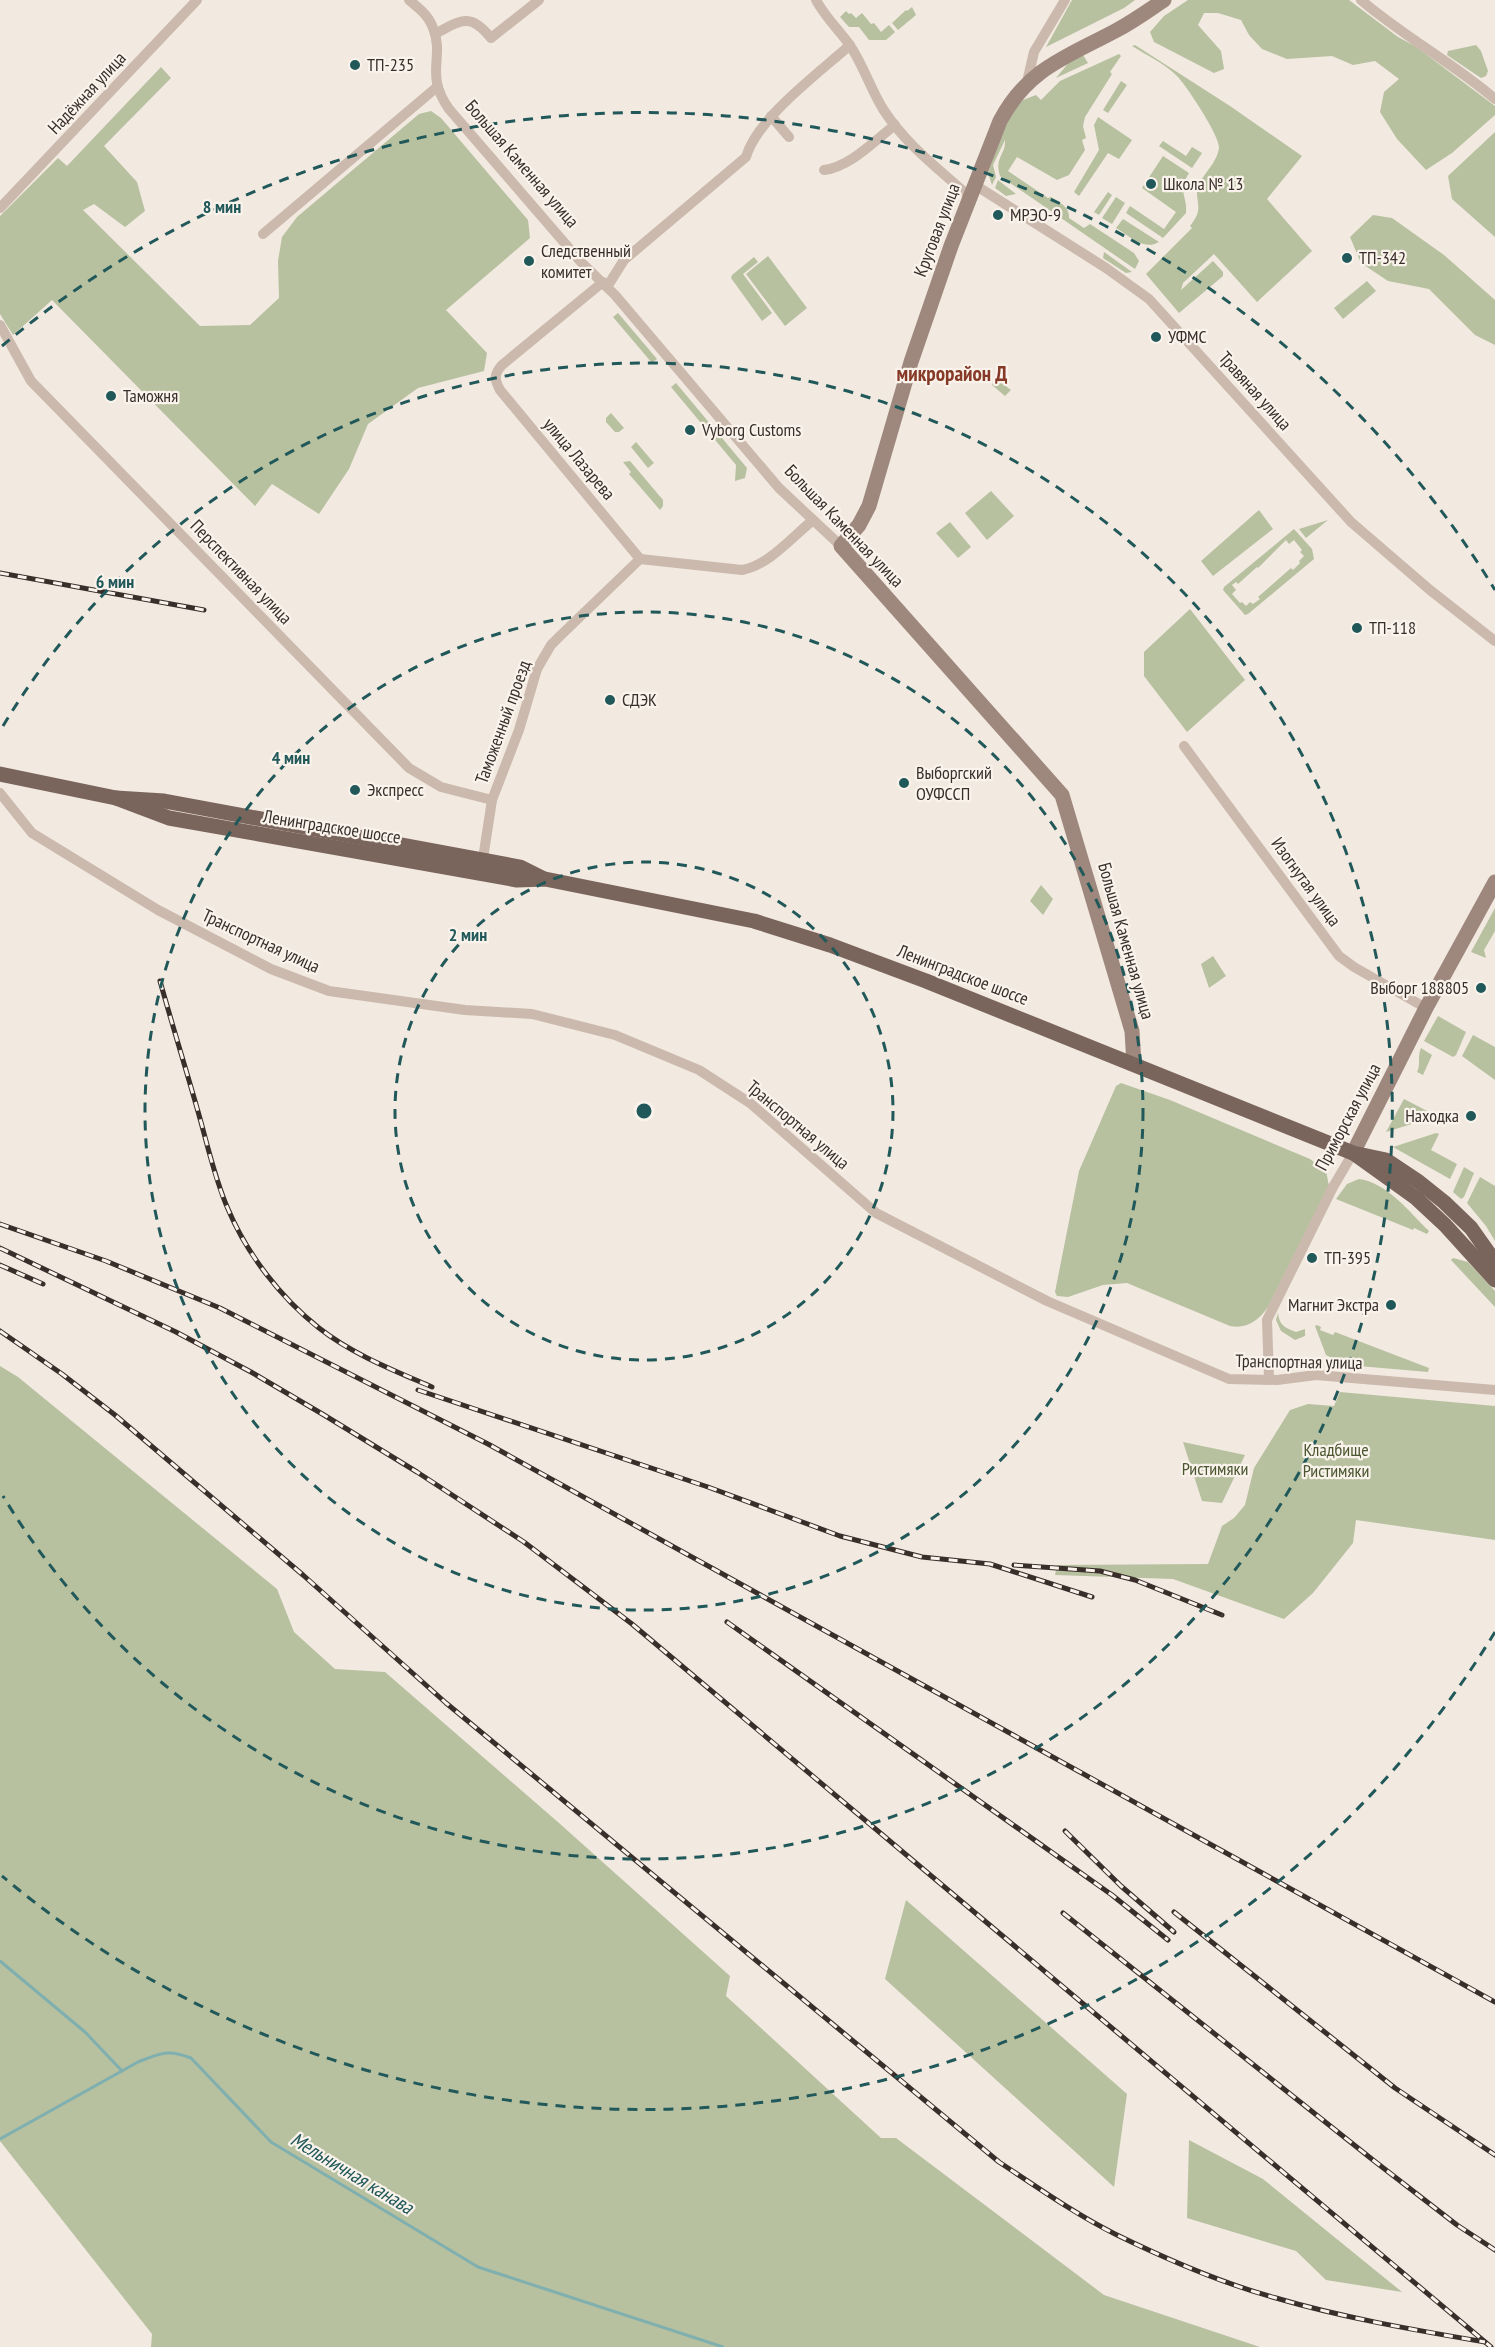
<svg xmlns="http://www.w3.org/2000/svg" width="1495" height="2347" font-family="'PT Sans Narrow',sans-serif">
<rect width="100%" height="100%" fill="#f2e9e0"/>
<g fill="#b7c1a0" fill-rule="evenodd">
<polygon points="1072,0 1135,0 1124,8 1046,47"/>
<polygon points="1188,0 1349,0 1398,37 1415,46 1495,106 1495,115 1452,153 1426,170 1397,139 1380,112 1384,92 1399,79 1375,61 1353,65 1332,56 1287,59 1262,49 1249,35 1241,20 1218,13 1204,13 1198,25 1221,51 1224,69 1214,73 1154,42 1150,32 1164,16"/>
<polygon points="912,7 916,15 898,30 892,23 906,10 907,11"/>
<polygon points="846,11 849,14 851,13 856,18 862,13 871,24 874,23 881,32 889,25 895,32 886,40 869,40 859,27 849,27 840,17"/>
<path d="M1135,45L1230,106L1302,156L1267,199L1312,251L1257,302L1214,254L1183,283L1181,290L1213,261L1223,272V276L1179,313L1146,274L1192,228L1190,226C1204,209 1196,205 1197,188C1202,175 1218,162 1219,147C1219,135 1185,83 1176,75C1164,63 1146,55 1132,46Z"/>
<polygon points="1476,45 1481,51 1488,71 1486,76 1481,78 1447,55 1448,51"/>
<path d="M1119,54L1121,56L1110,72L1112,74L1085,117L1083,126L1086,138L1082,140L1085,150L1069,175L1057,180L1017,157L1008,171L1048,198L1051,197C1059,202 1070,207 1069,218L1084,228L1090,224L1093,226L1134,253L1139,261L1135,269L1000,176C994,157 1006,155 1005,140L993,165L996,177L992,185L988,173C994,157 1009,108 1023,100C1027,98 1032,97 1036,95L1041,100L1060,81Z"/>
<polygon points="1083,55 1088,63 1056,78 1070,61"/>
<polygon points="161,67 171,78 104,146 137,182 145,211 125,227 94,204 83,210 200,326 250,325 279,298 278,261 282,237 297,217 419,114 431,111 441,118 528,220 530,238 446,310 487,353 484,371 418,388 368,424 349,469 319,514 272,484 255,506 52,300 13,335 0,314 0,216 58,158 67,166"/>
<polygon points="1121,81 1127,85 1108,113 1103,110"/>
<polygon points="1098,117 1132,140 1119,159 1108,153 1079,196 1074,192 1099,150 1094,125"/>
<polygon points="1495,132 1495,237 1452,199 1448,176"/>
<polygon points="1163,141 1186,156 1192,147 1202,153 1192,168 1159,146"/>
<path d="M1163,156L1189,173C1177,193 1188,196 1186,213L1163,238L1126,213L1130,206L1164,229L1176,212L1142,188Z"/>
<polygon points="998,180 1016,194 1006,196 995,188"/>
<polygon points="1108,192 1112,195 1099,215 1094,212"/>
<polygon points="1116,197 1125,203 1112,224 1102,218"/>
<polygon points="1373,215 1392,218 1444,255 1495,300 1495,345 1475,335 1429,289 1388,281 1361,263 1350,237"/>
<path d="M1123,219L1159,242C1143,251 1130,236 1116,228Z"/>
<polygon points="1104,252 1132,272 1126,273 1103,258"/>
<polygon points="768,256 807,308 785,326 746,274"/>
<polygon points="754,257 758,262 743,274 772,313 762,321 731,278 732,275"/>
<polygon points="1367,281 1376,291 1343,319 1334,308"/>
<polygon points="618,313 657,359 652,363 613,317"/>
<polygon points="995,378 1011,390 1005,396 992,385"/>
<polygon points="676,383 747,468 745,478 735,481 736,465 671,387"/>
<polygon points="611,413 624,428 619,432 615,432 606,422 606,418"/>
<polygon points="636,442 654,463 648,468 631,447"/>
<polygon points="630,461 663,500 663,506 660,510 629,474 631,472 623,462"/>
<polygon points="991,491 1014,516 987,540 965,513"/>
<polygon points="1259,510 1273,529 1213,576 1201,561"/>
<polygon points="1328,520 1306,538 1299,529"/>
<polygon points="950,522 971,547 958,558 936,533"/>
<path d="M1294,529L1312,549L1314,559L1248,614L1245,615L1223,590L1224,587ZM1286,540L1289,544L1294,540L1302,550L1300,552L1304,556L1299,561L1300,563L1293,570L1291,568L1258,597L1260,599L1253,604L1250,602L1246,606L1242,602L1240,603L1232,594L1236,590L1232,585L1236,582L1238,584L1257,567L1258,568Z"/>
<polygon points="1190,609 1245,680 1187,732 1144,676 1144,652"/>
<polygon points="1041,885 1053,899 1043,915 1030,901"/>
<polygon points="1495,908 1495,931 1484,950 1486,958 1471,952"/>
<polygon points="1213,956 1226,976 1209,988 1201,964"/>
<polygon points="1438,1016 1466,1032 1456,1055 1453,1057 1424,1041"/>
<polygon points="1473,1035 1495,1047 1495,1080 1462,1056"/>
<path d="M1421,1048L1432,1055L1423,1075L1417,1072C1421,1064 1417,1057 1421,1048Z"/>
<path d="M1121,1083L1170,1100L1310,1159L1326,1171L1329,1186L1268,1307C1258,1321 1247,1329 1230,1326L1127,1283L1103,1285L1068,1297L1057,1296L1055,1292L1079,1171L1116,1086Z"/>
<polygon points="1404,1099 1433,1114 1434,1117 1386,1132"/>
<polygon points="1436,1133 1439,1134 1431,1150 1457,1164 1450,1179 1393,1147"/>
<polygon points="1464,1167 1474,1173 1464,1197 1461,1199 1453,1192"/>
<polygon points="1480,1177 1495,1186 1495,1241 1486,1226 1467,1203"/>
<path d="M1359,1179C1388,1183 1409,1212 1429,1231L1427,1234L1414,1228L1413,1230L1336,1199L1347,1184Z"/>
<polygon points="1453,1258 1468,1262 1495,1291 1495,1307 1451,1260"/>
<path d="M1278,1313C1279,1325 1285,1328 1296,1332L1305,1329V1336L1295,1340L1281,1331L1276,1320Z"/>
<polygon points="1317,1325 1321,1327 1320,1330 1333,1335 1335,1332 1429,1368 1428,1372 1347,1365 1326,1355 1315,1326"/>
<polygon points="0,1366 18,1377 277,1589 294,1632 335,1669 385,1672 559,1823 730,1976 726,1996 881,2138 896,2138 1104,2295 1260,2347 151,2347 152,2334 0,2141"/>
<polygon points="1340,1392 1495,1406 1495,1540 1356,1520 1353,1543 1313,1593 1284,1619 1173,1579 1055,1575 1057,1565 1208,1564 1222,1526 1234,1518 1245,1505 1254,1468 1290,1410 1308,1404 1334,1406"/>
<polygon points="1183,1442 1245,1455 1222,1503 1202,1501"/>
<polygon points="906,1900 1127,2094 1114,2187 885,1979"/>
<polygon points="1189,2140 1263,2179 1402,2292 1326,2280 1296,2251 1187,2218"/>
</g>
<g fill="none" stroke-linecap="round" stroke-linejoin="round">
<g stroke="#7fafaf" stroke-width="3">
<polyline points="0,1961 85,2032 122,2071"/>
<path d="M0,2139L138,2062C160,2053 168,2049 191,2058L271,2142L478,2267L723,2347"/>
</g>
<g stroke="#cab9ac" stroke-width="10">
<path d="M409,0C419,8 429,16 433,28C445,58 424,74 449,109L581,262L615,295L779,488L841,546"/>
<path d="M816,0C825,17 838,29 849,44C863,64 870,88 883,109C905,144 940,170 970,197"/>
<path d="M1361,0C1403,36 1453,63 1495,99"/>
<path d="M435,34C461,20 470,12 491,38L539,0"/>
<polyline points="1027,82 1034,52 1065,0"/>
<polyline points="771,116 789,137"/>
<path d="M824,170C850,167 874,141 895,125"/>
<polyline points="975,185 1106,268 1149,299 1351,522 1430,590 1495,641"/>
<polyline points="0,208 197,0"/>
<polyline points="263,234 437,87"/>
<path d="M603,282L502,365C494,374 494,379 500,390L640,559"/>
<path d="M607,287L624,260L746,157C757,118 819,73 850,45"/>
<polyline points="0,325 31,381 409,768 441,787 492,800"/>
<polyline points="1184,746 1339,956 1354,967 1426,1008"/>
<polyline points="0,793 32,833 158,910 271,969 329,991 465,1010 532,1014 615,1035 699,1070 750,1103 876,1213 1047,1301 1229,1379 1277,1380 1316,1375 1495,1390"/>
<path d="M482,865L492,800L519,730L537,669L551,645L560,636L640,559L742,570C769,565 791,538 812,521"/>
<polyline points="1269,1379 1267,1320 1333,1187 1353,1153"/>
</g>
<g stroke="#9e887d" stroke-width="15">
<path d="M1134,1064L1132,1031L1062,795L841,546L859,525L869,506L911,362L951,246L1000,121C1028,68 1067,57 1117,30C1134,21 1149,10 1164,0"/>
<polyline points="1353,1153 1426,1008 1495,882"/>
</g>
<g stroke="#7a655c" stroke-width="15">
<polyline points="0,774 116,798 164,801 520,867 542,878"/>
<polyline points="116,798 169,818 517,880 545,879 754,921 830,945 926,981 1353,1153 1386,1160 1419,1182 1444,1202 1471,1228 1495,1262"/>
<polyline points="1356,1155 1416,1198 1445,1225 1495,1280"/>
</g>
<g stroke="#392e2a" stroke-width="5">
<g id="rail">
<polyline points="0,573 204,610"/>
<path d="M160,981C172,1024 185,1066 197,1108C207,1142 214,1177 228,1209C247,1254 280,1297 319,1328C352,1354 393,1370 432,1387"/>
<polyline points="0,1224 106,1261 220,1308 488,1444 1495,2002"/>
<polyline points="0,1248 176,1332 251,1372 324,1415 417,1472 524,1542 632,1624 1491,2347"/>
<polyline points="0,1265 43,1284"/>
<path d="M0,1331L62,1374L115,1415L303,1575L446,1703L999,2162C1037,2187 1075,2214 1115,2234C1166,2259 1221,2283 1276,2298C1344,2318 1415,2330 1485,2342"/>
<polyline points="418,1390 708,1487 840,1536 922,1557 990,1564 1092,1597"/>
<polyline points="1014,1565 1100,1571 1135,1580 1222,1615"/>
<polyline points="727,1622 1112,1895 1168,1940"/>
<polyline points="1065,1831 1121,1886 1174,1932"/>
<polyline points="1174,1912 1395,2088 1495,2155"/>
<polyline points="1063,1913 1373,2160 1457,2225 1495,2250"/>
</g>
</g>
<use href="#rail" stroke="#faf3ec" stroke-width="3" stroke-dasharray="9" stroke-linecap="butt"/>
</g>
<g fill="none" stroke="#215859" stroke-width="3" stroke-dasharray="10 8">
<circle cx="644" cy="1111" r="249"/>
<circle cx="644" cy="1111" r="499"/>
<path d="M3 726A748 748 0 1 1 3 1496"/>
<path d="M1495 1632A998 998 0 0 1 2 1876M2 346A998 998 0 0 1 1495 590"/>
</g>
<g fill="#215859" stroke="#faf3ec" stroke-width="2">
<circle cx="355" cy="65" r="6"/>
<circle cx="1151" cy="184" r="6"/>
<circle cx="998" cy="215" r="6"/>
<circle cx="1347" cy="258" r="6"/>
<circle cx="529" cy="261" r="6"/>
<circle cx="1156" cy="337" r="6"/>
<circle cx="111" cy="396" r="6"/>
<circle cx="690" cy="430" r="6"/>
<circle cx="1357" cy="628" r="6"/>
<circle cx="610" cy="700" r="6"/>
<circle cx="904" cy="783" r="6"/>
<circle cx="355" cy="790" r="6"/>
<circle cx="1481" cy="988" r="6"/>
<circle cx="1471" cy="1116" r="6"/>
<circle cx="1312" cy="1258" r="6"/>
<circle cx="1391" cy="1305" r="6"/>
</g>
<g text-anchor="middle" stroke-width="4.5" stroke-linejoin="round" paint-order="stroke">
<g font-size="18" fill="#392e2a" stroke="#faf3ec" text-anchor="start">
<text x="367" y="71">ТП-235</text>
<text x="1163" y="190">Школа № 13</text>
<text x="1010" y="221">МРЭО-9</text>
<text x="541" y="257">Следственный<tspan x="541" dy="21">комитет</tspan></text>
<text x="1359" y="264">ТП-342</text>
<text x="1168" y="343">УФМС</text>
<text x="123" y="402">Таможня</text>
<text x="702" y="436">Vyborg Customs</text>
<text x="1369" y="634">ТП-118</text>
<text x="622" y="706">СДЭК</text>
<text x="916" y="779">Выборгский<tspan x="916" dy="21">ОУФССП</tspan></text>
<text x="367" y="796">Экспресс</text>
<text x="1469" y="994" text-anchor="end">Выборг 188805</text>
<text x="1459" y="1122" text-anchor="end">Находка</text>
<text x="1324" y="1264">ТП-395</text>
<text x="1379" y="1311" text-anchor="end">Магнит Экстра</text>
</g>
<g font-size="18" fill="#392e2a" stroke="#faf3ec">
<text transform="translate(87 93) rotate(-47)" y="6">Надёжная улица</text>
<text transform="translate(522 164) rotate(49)" y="6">Большая Каменная улица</text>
<text transform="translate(937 230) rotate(-69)" y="6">Круговая улица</text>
<text transform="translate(1255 391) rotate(48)" y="6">Травяная улица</text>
<text transform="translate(579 459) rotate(50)" y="6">улица Лазарева</text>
<text transform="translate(844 526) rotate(46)" y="6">Большая Каменная улица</text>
<text transform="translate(241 572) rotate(46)" y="6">Перспективная улица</text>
<text transform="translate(503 722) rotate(-70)" y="6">Таможенный проезд</text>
<text transform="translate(332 827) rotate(9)" y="6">Ленинградское шоссе</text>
<text transform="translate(1306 882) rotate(54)" y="6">Изогнутая улица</text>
<text transform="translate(261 941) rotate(25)" y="6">Транспортная улица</text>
<text transform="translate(1126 941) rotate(74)" y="6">Большая Каменная улица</text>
<text transform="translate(963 975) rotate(21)" y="6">Ленинградское шоссе</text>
<text transform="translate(1348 1117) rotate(-62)" y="6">Приморская улица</text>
<text transform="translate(798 1125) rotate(40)" y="6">Транспортная улица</text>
<text transform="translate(1299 1362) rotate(1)" y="6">Транспортная улица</text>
</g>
<g font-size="18" fill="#49562f" stroke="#faf3ec">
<text x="1336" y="1456">Кладбище<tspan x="1336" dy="21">Ристимяки</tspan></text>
<text x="1215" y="1475">Ристимяки</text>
</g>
<g font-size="20" font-style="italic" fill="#215859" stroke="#faf3ec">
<text transform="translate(352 2173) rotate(31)" y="7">Мельничная канава</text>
</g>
<g font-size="21" font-weight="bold" fill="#853926" stroke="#faf3ec">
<text x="952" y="381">микрорайон Д</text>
</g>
</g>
<circle cx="644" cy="1111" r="9" fill="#215859" stroke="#faf3ec" stroke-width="3"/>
<g font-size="18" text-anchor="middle" font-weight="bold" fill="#215859" stroke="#faf3ec" stroke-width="4.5" stroke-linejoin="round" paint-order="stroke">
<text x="222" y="213">8 мин</text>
<text x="115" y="588">6 мин</text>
<text x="291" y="764">4 мин</text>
<text x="468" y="941">2 мин</text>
</g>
</svg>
